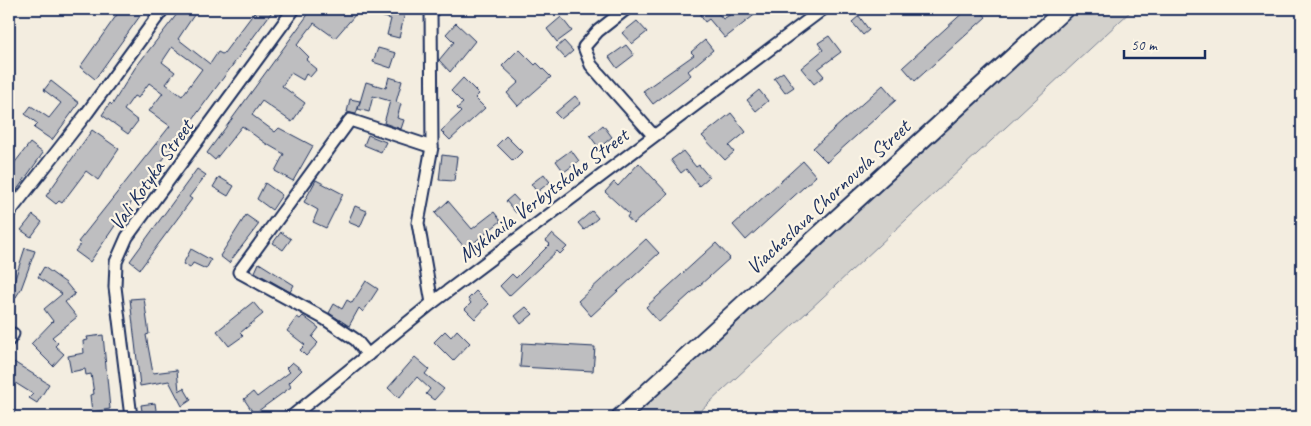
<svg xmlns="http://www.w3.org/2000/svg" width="1311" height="426" font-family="Caveat,sans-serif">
<rect width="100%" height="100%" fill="#f3ede0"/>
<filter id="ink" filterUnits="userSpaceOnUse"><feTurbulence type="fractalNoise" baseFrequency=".02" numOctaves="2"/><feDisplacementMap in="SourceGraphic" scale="10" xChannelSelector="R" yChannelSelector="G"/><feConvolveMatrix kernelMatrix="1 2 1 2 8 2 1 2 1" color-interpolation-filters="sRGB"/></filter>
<g filter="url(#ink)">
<polygon fill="#d3d1cc" stroke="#778095" points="1065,9 1133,9 694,417 621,417"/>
<g fill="#bebec0" stroke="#1b2f5e" fill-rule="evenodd">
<polygon points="121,9 145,9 95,79 80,67"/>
<path d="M181,9H198L178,39L210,64L218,52L222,54L224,53L257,9H274L123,214L90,262L75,251L81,244L78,242L170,126L149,111L163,93L149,83L138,98L134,96L124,110L138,121L128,134L102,115L110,103L112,105L135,68ZM172,47L202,69L182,96L166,84L175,72L162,62Z"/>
<polygon points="312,9 348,9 355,15 335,38 314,23 297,45 309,57 306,60 317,69 310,77 306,74 303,80 291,73 282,86 305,103 292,122 262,101 252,115 275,132 279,128 313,146 293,181 275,171 284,154 265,143 242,126 215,160 207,153"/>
<polygon points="362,9 406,9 399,38 387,35 391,19 362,11"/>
<polygon points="707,9 714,9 723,19 740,9 762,9 725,38 709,19 705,22 700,15"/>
<polygon points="967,9 979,9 986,17 915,81 903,67"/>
<polygon points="859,16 869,30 863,35 852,22"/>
<polygon points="561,17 572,31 557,42 547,29"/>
<polygon points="637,21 647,32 632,44 622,33"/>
<polygon points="456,23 475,41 450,72 439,60 454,42 446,34"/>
<polygon points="829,36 841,52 818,69 824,76 814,84 801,68 823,50 818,43"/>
<polygon points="705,40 713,50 688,71 691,75 653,104 643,91 694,55 691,52"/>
<polygon points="564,41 573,51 565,58 556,48"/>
<polygon points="626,45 634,55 617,68 609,57"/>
<polygon points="378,48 396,53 391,68 373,62"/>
<polygon points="519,49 535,65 537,63 551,77 518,106 507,93 519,82 502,66"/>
<polygon points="783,72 794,87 785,93 774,78"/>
<polygon points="389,77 402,81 396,102 401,104 397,118 404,120 401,129 384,123 390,101 373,96 369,112 358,109 366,82 386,88"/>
<polygon points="463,78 479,94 475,98 485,108 450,140 441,131 461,112 457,108 463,103 451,91"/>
<polygon points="51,81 79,103 52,140 34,128 38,124 25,114 31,106 49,118 61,103 44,90"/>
<polygon points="883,85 896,100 827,162 813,148"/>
<polygon points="759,90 768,101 756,111 747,100"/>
<polygon points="575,96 581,103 561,119 555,113"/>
<polygon points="350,99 360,101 356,114 347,112"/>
<polygon points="731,113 746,132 729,146 734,152 725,160 702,136"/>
<polygon points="603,125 612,137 599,148 590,136"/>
<polygon points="92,130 119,149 98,180 86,171 62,203 59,201 56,204 46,196"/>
<polygon points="368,135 386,142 381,152 364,145"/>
<polygon points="506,136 522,152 513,161 497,145"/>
<polygon points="30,143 43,153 14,194 9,190 9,170"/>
<polygon points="571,150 579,161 564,172 556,161"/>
<polygon points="683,151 696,167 699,165 709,177 699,186 686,169 681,173 671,160"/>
<polygon points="442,155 457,157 454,181 439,180"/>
<polygon points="803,161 816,176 746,240 733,225"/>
<polygon points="639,163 668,194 633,224 627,217 629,214 605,192 614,182 618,186"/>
<polygon points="197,169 206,175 189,197 192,199 140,269 130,261"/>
<polygon points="544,174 550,182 537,192 531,184"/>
<polygon points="219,177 234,186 228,196 213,187"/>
<polygon points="316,180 343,194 326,228 313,222 318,210 304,202"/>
<polygon points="265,183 282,195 272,210 257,199"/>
<polygon points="513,195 524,207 516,213 506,201"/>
<polygon points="448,201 472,229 494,212 501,221 466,249 435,213"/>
<polygon points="355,206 367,211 360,227 348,222"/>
<polygon points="592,211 598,218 584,230 578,223"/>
<polygon points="33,215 42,222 31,237 21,230"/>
<polygon points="246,215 259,224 229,263 220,256"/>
<polygon points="281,232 291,239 283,250 273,243"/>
<polygon points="552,234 567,247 560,254 557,251 509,296 500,286 512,274 516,278 550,244 546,241"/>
<polygon points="646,239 659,253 591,316 578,301"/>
<polygon points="716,243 730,258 659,322 646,307"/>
<polygon points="25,248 35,251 21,289 9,308 9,286 12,288"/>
<polygon points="191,249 211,260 206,269 193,263 190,268 183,264"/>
<polygon points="259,263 294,285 290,292 255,272"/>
<polygon points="44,267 66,283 75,294 65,302 77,317 52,337 58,343 55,346 64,354 53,366 31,344 53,321 44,309 62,294 38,277"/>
<polygon points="366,281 378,289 363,312 359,308 349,326 329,313 334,304 342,309 347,300 352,303"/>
<polygon points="476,291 489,304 475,319 465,309 471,303 468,299"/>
<polygon points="144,298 149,334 146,335 153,373 177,370 179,391 184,388 191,400 182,406 169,381 140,386 130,299"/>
<polygon points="253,302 263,314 240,333 243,336 229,346 217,331"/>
<polygon points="526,307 533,314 521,324 515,316"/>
<polygon points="303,316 319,328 312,337 318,343 306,356 300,350 305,345 287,331 297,317 300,319"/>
<polygon points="457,330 470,343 453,361 434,342 445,331 451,337"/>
<polygon points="103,335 110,409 92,412 90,395 94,394 91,374 86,375 85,369 71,372 68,356 84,353 83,341 88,340 87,337"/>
<polygon points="522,343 595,347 593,371 520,367"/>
<polygon points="415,357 429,369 425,374 444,389 434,400 426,394 430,389 417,377 399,398 388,388"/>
<polygon points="9,359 49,384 37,403 29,398 33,394 9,379"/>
<polygon points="292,362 302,370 289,383 291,387 254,414 244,399 253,392 257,397 290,372 286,368"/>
<polygon points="155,403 157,417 143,417 141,405"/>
</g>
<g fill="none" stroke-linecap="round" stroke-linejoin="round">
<g stroke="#1b2f5e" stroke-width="15">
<g id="street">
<polyline points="431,9 432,147 418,223 432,303"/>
<polyline points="626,9 598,31 584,47 591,65 653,135"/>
<polyline points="9,213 87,113 163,9"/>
<polyline points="9,340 13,334"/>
<polyline points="368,355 356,340 325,319 239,272 350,120 432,147"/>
<polyline points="131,417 115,287 116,262 127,237 294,9"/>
<polyline points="291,417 432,303 823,9"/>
</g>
</g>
<g stroke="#1b2f5e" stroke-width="20">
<polyline id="secondary" points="620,417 1065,9"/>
</g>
<use href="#street" stroke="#fcf5e5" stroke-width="11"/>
<use href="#secondary" stroke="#fcf5e5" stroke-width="16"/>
</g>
</g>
<g text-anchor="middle" stroke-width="4.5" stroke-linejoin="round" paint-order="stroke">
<g font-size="21" fill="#1b2f5e" stroke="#fcf5e5">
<text transform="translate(151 175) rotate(-55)" y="7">Vali Kotyka Street</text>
<text transform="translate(543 195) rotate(-37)" y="7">Mykhaila Verbytskoho Street</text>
<text transform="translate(828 197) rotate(-43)" y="7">Viacheslava Chornovola Street</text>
</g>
</g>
<rect width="1311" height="426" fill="none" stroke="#fcf5e5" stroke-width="30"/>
<rect x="15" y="15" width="1281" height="396" fill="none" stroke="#1b2f5e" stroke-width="2" filter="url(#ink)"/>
<path d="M1124 50v8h81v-8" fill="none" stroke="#1b2f5e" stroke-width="2.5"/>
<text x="1131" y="50" font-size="15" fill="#1b2f5e" stroke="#fcf5e5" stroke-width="4" paint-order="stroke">50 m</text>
</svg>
